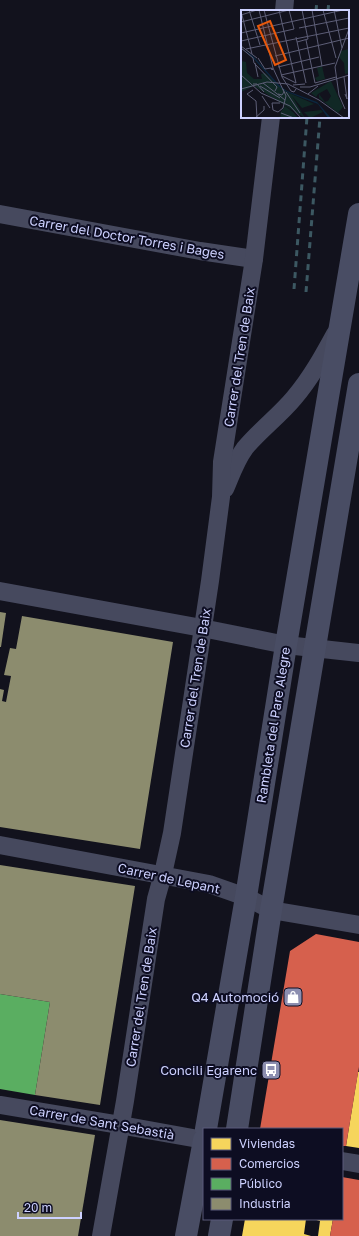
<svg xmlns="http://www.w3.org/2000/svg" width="359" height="1236" font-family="'Golos Text',sans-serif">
<rect width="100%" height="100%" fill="#12121d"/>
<g fill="#f6d55c">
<polygon points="358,1072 359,1072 359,1148 346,1146"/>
<polygon points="245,1219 306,1219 304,1234 311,1236 242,1236"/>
<polygon points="313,1219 333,1219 330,1236 318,1236 320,1221"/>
</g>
<g fill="#d6604d">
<polygon points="316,934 359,942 359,1067 346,1146 342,1146 342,1129 260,1129 290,951"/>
<polygon points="342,1177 359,1180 359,1236 330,1236 333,1219 342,1219"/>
</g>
<polygon fill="#5aae61" points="0,994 50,1002 35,1095 0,1089"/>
<g fill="#8c8c6e">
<polygon points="0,612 6,613 1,647 0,647"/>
<polygon points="22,616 173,642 140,849 0,827 0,689 4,690 2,701 6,702 11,676 4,675 10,648 16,649"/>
<polygon points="0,865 135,886 100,1105 35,1095 50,1002 0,994"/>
<polygon points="0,1120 95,1135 78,1236 0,1236"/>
</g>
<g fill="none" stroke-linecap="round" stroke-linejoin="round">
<g stroke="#46495e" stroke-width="18">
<polyline points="284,11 285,0"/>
<polyline points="0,214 200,251 254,259"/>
<path d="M225,489C231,475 236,460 245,448C260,430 279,416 294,398C311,378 323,356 335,334"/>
<polyline points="0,591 202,628 286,645 359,653"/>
<polyline points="0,845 209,884 246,897 271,910 359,925"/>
<polyline points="0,1105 120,1125 204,1140"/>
<polyline points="342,1161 359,1164"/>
<polyline points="101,1236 125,1101 156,899 163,874 172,833 210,581 221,497 222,462 254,259 271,117"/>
</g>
<g stroke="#494d64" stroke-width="22">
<polyline points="206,1129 246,897 286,645 359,214"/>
<polyline points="237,1129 271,910 359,384"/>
<polyline points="186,1236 204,1140"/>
<polyline points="219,1236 222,1219"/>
</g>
<g stroke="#3c5862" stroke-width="3" stroke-dasharray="6 5" stroke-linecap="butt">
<polyline points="316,11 317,0"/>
<polyline points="328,11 329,0"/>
<polyline points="294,289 307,117"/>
<polyline points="306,292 320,117"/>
</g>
</g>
<defs>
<g id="shop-square" transform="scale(1)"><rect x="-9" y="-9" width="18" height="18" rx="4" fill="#8c8eb0" stroke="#0d0d22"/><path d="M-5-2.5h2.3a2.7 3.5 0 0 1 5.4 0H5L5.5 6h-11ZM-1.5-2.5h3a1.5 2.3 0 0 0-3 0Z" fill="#fff"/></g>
<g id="bus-square" transform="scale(1)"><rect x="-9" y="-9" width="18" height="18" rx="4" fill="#8c8eb0" stroke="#0d0d22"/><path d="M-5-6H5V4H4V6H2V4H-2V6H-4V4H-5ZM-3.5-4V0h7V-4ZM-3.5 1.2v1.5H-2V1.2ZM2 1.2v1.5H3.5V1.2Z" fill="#fff"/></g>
</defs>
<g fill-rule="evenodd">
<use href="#shop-square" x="293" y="997"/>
<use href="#bus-square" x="271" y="1070"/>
</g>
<g text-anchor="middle" stroke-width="4" stroke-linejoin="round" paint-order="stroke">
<g font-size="13" fill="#cdd1ff" stroke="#0d0d22">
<text transform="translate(127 237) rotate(10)" y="5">Carrer del Doctor Torres i Bages</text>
<text transform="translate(239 357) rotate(-81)" y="5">Carrer del Tren de Baix</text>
<text transform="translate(195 678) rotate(-81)" y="5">Carrer del Tren de Baix</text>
<text transform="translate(273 725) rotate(-81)" y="5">Rambleta del Pare Alegre</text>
<text transform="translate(169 878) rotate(12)" y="5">Carrer de Lepant</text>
<text transform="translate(141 997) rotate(-81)" y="5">Carrer del Tren de Baix</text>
<text transform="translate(102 1122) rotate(10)" y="5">Carrer de Sant Sebastià</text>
</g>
<g font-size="13" fill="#cdd1ff" stroke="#0d0d22" text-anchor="end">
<text x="279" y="1002">Q4 Automoció</text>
<text x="257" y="1075">Concili Egarenc</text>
</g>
</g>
<g transform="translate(241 10)">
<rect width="108" height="108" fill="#12121d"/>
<path d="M108,36V63L104,64L103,53L98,47L100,41L108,39ZM0,51L5,52L6,63L13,69H21L20,64L24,63L46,82L73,94L61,98L51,86L64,108L13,76L0,82ZM81,56L84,69L76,71L74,68L78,66L76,58ZM90,71L102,97L97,103L78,88V84L84,92L87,91L90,86L86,79L77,84L75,87L70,83ZM44,96L52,102L57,108H34L40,106L39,103ZM80,100L82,102L69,108L63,102Z" fill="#102825"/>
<path d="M0,38L12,46L38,75L46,81L76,92L90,108H87L77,94L46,82L37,76L13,49Z" fill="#0b2740"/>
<path fill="none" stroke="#5d5e77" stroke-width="1" d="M8,0L19,35M18,0L32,58L43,82L41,85L37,84M23,0L41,67L50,81L53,82L55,79M38,0L55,73M71,0L81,56M82,0L95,48M93,0L101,38M0,5L16,0M1,5L11,44M0,12L48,0M58,18L108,8M0,23L102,0M55,27L65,73M65,30L74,73M0,31L53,19L48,0M56,32L67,29L61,0M0,36L16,48M0,38L12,48L13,53L36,77L34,81M5,39L108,18M34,46L108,28M17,48L24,59L30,58L32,59L31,60L30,58M14,53L17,67M37,57L78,47M0,65L20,83L49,96L60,108M40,65L94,53M41,66L55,73M103,67L106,89L104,84M22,73L44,90M74,73L95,67M12,74H16L23,82M52,75L64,74M19,76L39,88M59,77H69L108,65M0,79L26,72L47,74L78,90L103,108M12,80L6,84L15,91L16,108M45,82L59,103M67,84L77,76M21,86L29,98M39,93H31L32,100L37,102L42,98L45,86L42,79M104,99L98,85L94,57L108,19M40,103L53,108M14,108L23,100V96"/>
<path fill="#e8590c" fill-opacity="0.15" stroke="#e8590c" stroke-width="2" d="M29,11L45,50L34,55L17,16Z"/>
<rect width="108" height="108" fill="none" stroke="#cdd1ff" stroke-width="2"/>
</g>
<rect x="203" y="1128" width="140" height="92" fill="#0d0d22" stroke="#5a5b7a"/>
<rect x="211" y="1138" width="20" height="12" fill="#f6d55c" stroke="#5a5b7a"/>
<text x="239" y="1148" font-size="12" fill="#cdd1ff">Viviendas</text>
<rect x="211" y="1158" width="20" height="12" fill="#d6604d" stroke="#5a5b7a"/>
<text x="239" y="1168" font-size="12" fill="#cdd1ff">Comercios</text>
<rect x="211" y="1178" width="20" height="12" fill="#5aae61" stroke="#5a5b7a"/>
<text x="239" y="1188" font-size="12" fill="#cdd1ff">Público</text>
<rect x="211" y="1198" width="20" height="12" fill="#8c8c6e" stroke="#5a5b7a"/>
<text x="239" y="1208" font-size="12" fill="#cdd1ff">Industria</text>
<path d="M18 1212v6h63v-6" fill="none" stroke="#cdd1ff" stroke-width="2"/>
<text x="24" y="1212" font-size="12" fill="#cdd1ff" stroke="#0d0d22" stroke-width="3" paint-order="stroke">20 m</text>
</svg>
